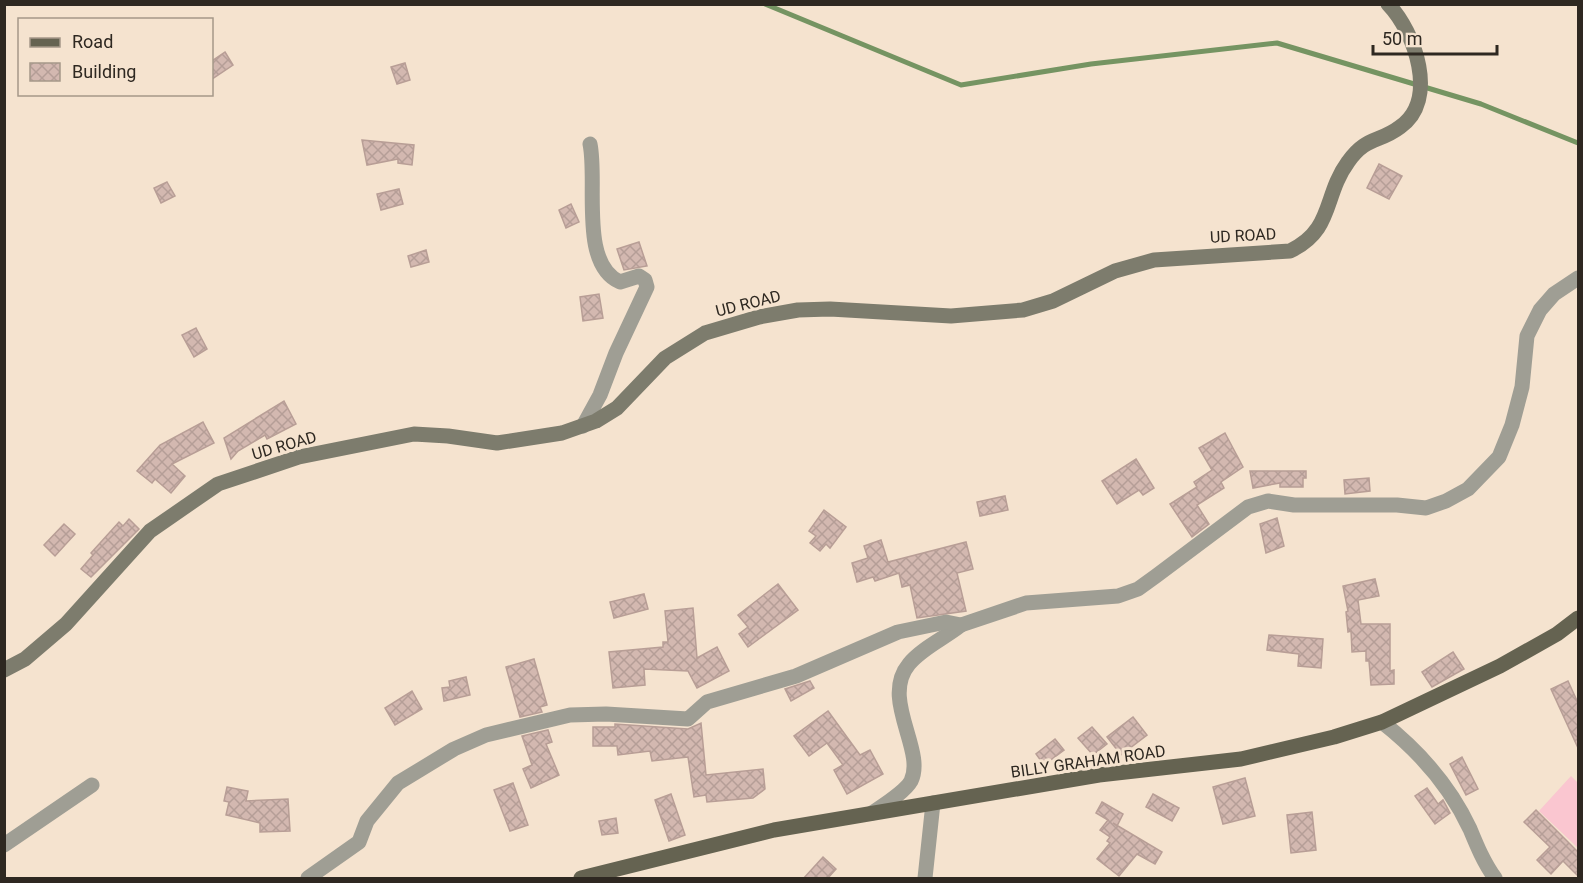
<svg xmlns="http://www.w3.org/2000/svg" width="1583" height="883" font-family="Roboto,sans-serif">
<defs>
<pattern id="building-cross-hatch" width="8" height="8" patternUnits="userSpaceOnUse" patternTransform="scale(1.5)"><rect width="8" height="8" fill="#d3b8b0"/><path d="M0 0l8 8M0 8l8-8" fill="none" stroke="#b59e97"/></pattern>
</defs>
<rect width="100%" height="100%" fill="#f5e3cf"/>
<polygon fill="#fac6d0" points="1571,776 1578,783 1578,848 1539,811"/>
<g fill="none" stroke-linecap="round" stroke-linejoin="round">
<polyline stroke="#759462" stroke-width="5" points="765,4 961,85 1091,64 1277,43 1481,104 1578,143"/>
</g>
<g fill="url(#building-cross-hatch)" stroke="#b89e96" stroke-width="1.5">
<polygon points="225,52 233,65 212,79 212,61"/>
<polygon points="405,63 410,80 397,84 391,67"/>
<polygon points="362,140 414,145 412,165 398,163 398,159 367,165"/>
<polygon points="1379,164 1402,176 1389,199 1367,188"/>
<polygon points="167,182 175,196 161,203 154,188"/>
<polygon points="399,189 403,204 381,210 377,194"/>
<polygon points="571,204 579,222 566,228 559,210"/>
<polygon points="639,242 647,266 624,270 617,249"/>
<polygon points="426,250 429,262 411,267 408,256"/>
<polygon points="599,294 603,318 583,321 580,297"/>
<polygon points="196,328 207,349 194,357 182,335"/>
<polygon points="284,401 296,424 267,439 265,435 238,451 231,459 224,438"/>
<polygon points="203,422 214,443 172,464 185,476 171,493 155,479 152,483 137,471 160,445"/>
<polygon points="1225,433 1243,467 1221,482 1224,488 1197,505 1209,524 1192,537 1170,504 1197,487 1194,482 1212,470 1199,448"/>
<polygon points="1136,459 1154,488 1143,495 1139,490 1117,504 1102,481"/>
<polygon points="1250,471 1306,471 1306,478 1303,478 1303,487 1280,487 1280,483 1253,488"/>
<polygon points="1369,478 1370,491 1345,494 1344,480"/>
<polygon points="1005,496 1008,510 980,516 977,502"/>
<polygon points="824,510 846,527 830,548 826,544 820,551 810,543 816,536 809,531"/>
<polygon points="1277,518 1284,546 1266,553 1260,524"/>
<polygon points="129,519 139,529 91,577 81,569 93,555 91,553 119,522 123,526"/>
<polygon points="64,524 75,534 55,556 44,545"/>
<polygon points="881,540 888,562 966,542 973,569 957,573 966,611 917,618 910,585 902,587 899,573 875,581 873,577 857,582 852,563 868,558 864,546"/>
<polygon points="1375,579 1379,596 1358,600 1361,624 1390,624 1390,671 1394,670 1394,684 1371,685 1369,661 1366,661 1366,651 1352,652 1351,631 1348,632 1346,612 1348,611 1343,586"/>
<polygon points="778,584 798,610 748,647 739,634 748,627 738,615"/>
<polygon points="644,594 648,609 614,618 610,602"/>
<polygon points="693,608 697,658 717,647 729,671 697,688 688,671 644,669 645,685 613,688 609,652 663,647 663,642 668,642 665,611"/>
<polygon points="1269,635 1323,639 1321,668 1298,666 1299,654 1267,650"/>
<polygon points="1453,652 1464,669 1432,687 1422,672"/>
<polygon points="534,659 547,705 540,707 542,712 520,717 506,667"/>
<polygon points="466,677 470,695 444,701 442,688 450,687 449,681"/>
<polygon points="810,681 814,688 791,701 785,689"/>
<polygon points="1568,681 1578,703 1578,748 1551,689"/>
<polygon points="412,691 422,709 395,725 385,708"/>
<polygon points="828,711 860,755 870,750 883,774 847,794 834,770 843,765 827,743 809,756 794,736"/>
<polygon points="1133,717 1147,735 1121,755 1107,737"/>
<polygon points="701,723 706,775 763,769 765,789 753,798 707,802 706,795 694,797 688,757 652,761 650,751 618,755 617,746 593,746 593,727 615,727 615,724 688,729"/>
<polygon points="1092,727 1107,744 1093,755 1078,738"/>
<polygon points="548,730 552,742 546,744 559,775 531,788 523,769 532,765 522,736"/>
<polygon points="1055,739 1064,750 1044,765 1036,754"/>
<polygon points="1462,757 1478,789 1466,795 1450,764"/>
<polygon points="1245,778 1255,816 1223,824 1213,787"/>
<polygon points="513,783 528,825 510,831 494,790"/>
<polygon points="227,787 248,791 246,801 288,799 290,831 260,832 260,823 226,815 229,802 224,801"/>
<polygon points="1427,788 1438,804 1443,800 1450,813 1435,824 1415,796"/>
<polygon points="671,794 685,835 669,841 655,800"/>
<polygon points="1153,794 1179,808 1172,821 1146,807"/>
<polygon points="1102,802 1123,814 1117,826 1113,823 1162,852 1155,864 1137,854 1119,876 1097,859 1110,843 1107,841 1110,837 1100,830 1108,820 1096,813"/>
<polygon points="1536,810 1578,852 1578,876 1563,861 1551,874 1537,860 1550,847 1524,822"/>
<polygon points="1312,812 1316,850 1291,853 1287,815"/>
<polygon points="616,818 618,833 602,835 599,821"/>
<polygon points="823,857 836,869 827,879 803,879"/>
</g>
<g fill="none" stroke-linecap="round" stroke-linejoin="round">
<g stroke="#9f9e94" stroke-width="15">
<path d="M583,426L600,395L616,353L647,287L645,280L639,276L620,282C579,264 598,182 590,144"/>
<path d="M1382,722C1419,751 1449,784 1470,829C1477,846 1484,863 1495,878"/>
<path d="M872,813C882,806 905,792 911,781C926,750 880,699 909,664C922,648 945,638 961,625"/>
<polyline points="4,845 92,785"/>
<polyline points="308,878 359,842 367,821 398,783 454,749 486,735 570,715 606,714 688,719 707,702 796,676 898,632 946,622 961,625 1026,603 1118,596 1138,589 1156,576 1248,507 1268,501 1294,505 1397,505 1426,508 1446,501 1468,489 1499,457 1512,425 1522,387 1527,336 1540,310 1554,294 1578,278"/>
<polyline points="925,878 933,803"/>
</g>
<path stroke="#7d7c6d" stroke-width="15" d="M4,670L25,659L66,624L150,531L218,484L299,457L414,434L448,436L497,443L562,433L596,421L617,408L665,358L705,333L759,317L798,310L830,309L951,316L1023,310L1053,301L1115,271L1154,260L1290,251C1334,230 1323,196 1348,162C1366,136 1379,143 1400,127C1439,100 1415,32 1388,4"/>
<polyline stroke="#656351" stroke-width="15" points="581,878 774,830 1099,775 1241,759 1334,737 1382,722 1500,666 1557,634 1578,618"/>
</g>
<g text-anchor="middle" stroke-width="6" stroke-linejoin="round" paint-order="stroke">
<g font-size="16" fill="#2e2821" stroke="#f5e3cf">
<text transform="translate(1243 235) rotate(-3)" y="6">UD ROAD</text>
<text transform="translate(748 303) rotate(-14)" y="6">UD ROAD</text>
<text transform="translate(284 445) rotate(-16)" y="6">UD ROAD</text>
<text transform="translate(1088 761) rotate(-8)" y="6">BILLY GRAHAM ROAD</text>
</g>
</g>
<rect width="1583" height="883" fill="none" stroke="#2e2821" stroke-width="12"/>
<rect x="18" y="18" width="195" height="78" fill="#f5e3cf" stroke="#a59889" stroke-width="1.5"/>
<rect x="30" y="38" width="30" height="9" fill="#656351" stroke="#a59889" stroke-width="1.5"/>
<text x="72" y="48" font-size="18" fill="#2e2821">Road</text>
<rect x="30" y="63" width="30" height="18" fill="url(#building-cross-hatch)" stroke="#a59889" stroke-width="1.5"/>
<text x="72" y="78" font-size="18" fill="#2e2821">Building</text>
<path d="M1373 45v9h124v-9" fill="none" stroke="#2e2821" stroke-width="3"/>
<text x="1382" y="45" font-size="18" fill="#2e2821" stroke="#f5e3cf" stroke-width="4.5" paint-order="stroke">50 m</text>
</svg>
